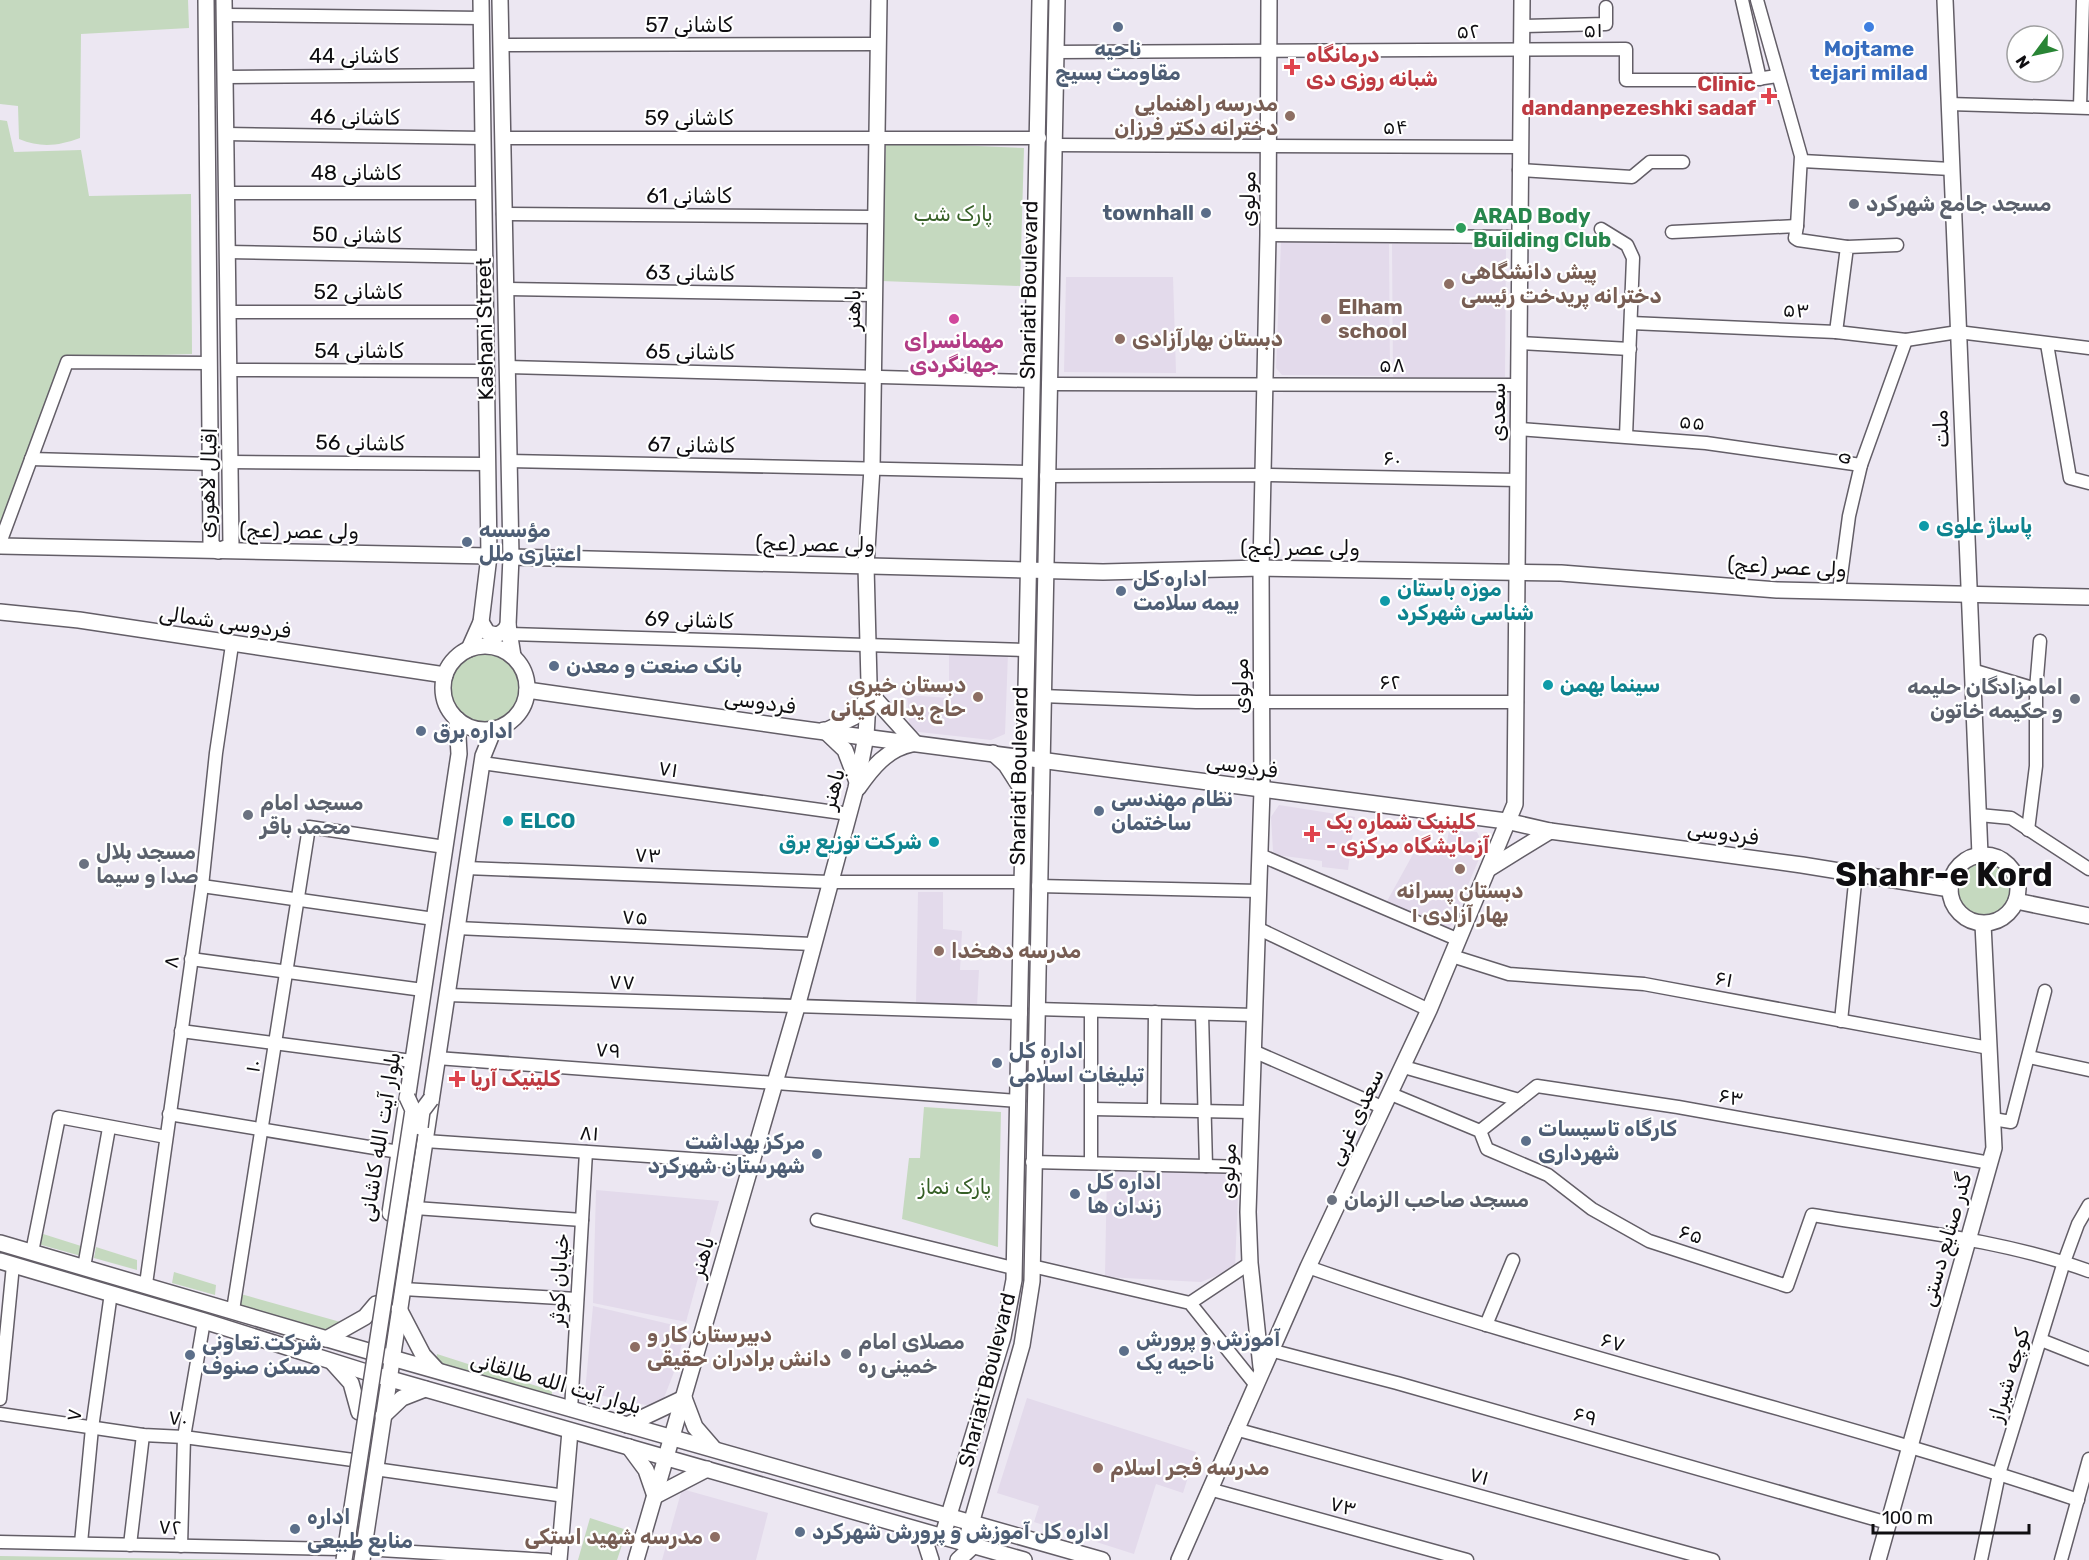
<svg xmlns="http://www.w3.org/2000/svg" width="2089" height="1560" font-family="Rubik,'Noto Naskh Arabic',sans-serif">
<rect width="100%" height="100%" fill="#ece7f2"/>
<g fill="#e3daeb">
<polygon points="1281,242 1389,244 1390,376 1282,375 1276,368"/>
<polygon points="1392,244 1506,244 1505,377 1393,377"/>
<polygon points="1066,277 1173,277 1176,373 1064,372"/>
<polygon points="1008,653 1005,734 991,740 910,731 907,695 949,698 949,655"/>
<polygon points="1279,805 1355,817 1348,870 1322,867 1322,861 1276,855 1273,851 1271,817"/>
<polygon points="1449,830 1477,832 1484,847 1449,930 1386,903 1417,847 1445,853"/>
<polygon points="918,892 943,892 943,929 962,931 960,970 979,970 977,1006 916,1005"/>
<polygon points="1107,1168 1239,1171 1235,1268 1201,1282 1105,1277"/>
<polygon points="596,1190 719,1201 686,1322 593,1303"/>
<polygon points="593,1306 686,1328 676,1367 660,1408 585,1392"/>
<polygon points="1027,1398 1196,1452 1183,1493 1156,1484 1134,1554 1034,1522 1039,1506 997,1493"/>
<polygon points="682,1489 768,1513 756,1560 662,1560"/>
</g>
<g fill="#c5d9bf">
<path d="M0,0H188L189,28L81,34L80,138C58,146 41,148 19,139L18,106L0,104Z"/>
<polygon points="0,120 7,121 14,152 81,150 89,196 191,194 192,354 65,358 0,530"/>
<polygon points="886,142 1024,148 1020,286 881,281"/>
<circle cx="485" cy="688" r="37"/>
<circle cx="1984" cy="889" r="26"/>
<polygon points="924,1107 1001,1112 998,1247 902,1219 909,1158 920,1158"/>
<polygon points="40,1233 81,1246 81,1256 38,1244"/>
<polygon points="96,1247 137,1260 137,1270 94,1258"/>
<polygon points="174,1272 216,1285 215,1295 172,1283"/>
<polygon points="241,1294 344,1323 328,1333 241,1307"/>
<polygon points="437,1354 552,1391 552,1401 436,1365"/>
<polygon points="590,1518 627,1530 617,1560 578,1560"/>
<polygon points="0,1556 250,1560 0,1560"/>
</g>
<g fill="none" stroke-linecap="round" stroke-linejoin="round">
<g stroke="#635e67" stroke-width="15">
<g id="minor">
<polyline points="1742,0 1760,79"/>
<polyline points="1757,0 1801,156 1797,226"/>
<polyline points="225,15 482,18"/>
<polyline points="1521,26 1606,24 1606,7"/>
<polyline points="500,45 878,44"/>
<polyline points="1056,52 1626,49 1626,80 1750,80 1777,76"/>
<polyline points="226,77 482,75"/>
<polyline points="1949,104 2089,108"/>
<polyline points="2080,107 2083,0"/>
<polyline points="226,134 483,138"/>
<polyline points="502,138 1040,138"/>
<polyline points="1054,145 1521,147"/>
<polyline points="1802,161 1951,169"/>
<polyline points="1519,170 1632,177 1650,162 1683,162"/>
<polyline points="227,193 484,193"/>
<polyline points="503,214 875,217"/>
<polyline points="1601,229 1627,245 1633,258 1626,436"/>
<polyline points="1672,232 1797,226 1795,238 1798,240 1847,247"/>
<polyline points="1268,235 1519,237"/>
<polyline points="228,252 486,257"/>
<polyline points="505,289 874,295"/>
<polyline points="229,312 487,312"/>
<polyline points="1631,323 1836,332 1906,340 1958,332 2089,348"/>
<polyline points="1836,332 1847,247 1897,245"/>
<polyline points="1518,343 1630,349"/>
<polyline points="2047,344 2070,478 2089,483"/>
<polyline points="507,367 1031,381"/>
<polyline points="230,370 488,371"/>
<polyline points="1048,384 1519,385"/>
<polyline points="1519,429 1706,443 1861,465"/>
<polyline points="31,459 211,464"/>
<polyline points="509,461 1031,472"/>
<polyline points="231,462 488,464"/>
<polyline points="1046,476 1264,475 1518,480"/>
<polyline points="0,543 67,362 210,363"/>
<polyline points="1839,591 1849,516 1861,465 1906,340"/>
<polyline points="510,634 1027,650"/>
<polyline points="1972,670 2036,689"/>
<polyline points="1042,696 1196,702 1517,702"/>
<polyline points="482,763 849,814"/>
<polyline points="1979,815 2011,818 2089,869"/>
<polyline points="2028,830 2036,766 2036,689 2040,641"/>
<polyline points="1260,855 1459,940"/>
<polyline points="466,868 829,882 1023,882"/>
<polyline points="202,886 434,919"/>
<polyline points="1038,886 1259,891"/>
<polyline points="457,928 812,944"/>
<polyline points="1257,928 1429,1010"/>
<polyline points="1452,956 1509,974 1644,984 1989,1048"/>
<polyline points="191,959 423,990"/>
<polyline points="447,995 1021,1013"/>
<polyline points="1036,1009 1254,1015"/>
<polyline points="1202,1014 1206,1166"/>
<polyline points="1841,1021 1856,873"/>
<polyline points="181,1031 412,1061"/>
<polyline points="1253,1051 1384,1108"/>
<polyline points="2029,1057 2089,1070"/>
<polyline points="437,1058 1019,1101"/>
<polyline points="1404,1067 1519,1100"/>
<path d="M1391,1094L1480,1131L1487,1149L1548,1175L1592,1209L1649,1241L1787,1286L1812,1215C1904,1230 2001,1239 2089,1271"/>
<polyline points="1093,1109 1251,1112"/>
<polyline points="1154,1110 1155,1012"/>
<polyline points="169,1114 399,1152"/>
<polyline points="1993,1119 2011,1122 2045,991"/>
<polyline points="1480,1131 1537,1086 1678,1107 1990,1163"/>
<polyline points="425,1141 751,1163"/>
<polyline points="1032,1162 1249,1167"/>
<polyline points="1091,1163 1091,1011"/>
<polyline points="415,1208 582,1220"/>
<polyline points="817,1220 1013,1268"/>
<polyline points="32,1252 59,1117 166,1137"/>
<polyline points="1032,1266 1190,1303 1255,1384"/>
<polyline points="84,1267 109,1128"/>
<path d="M1308,1267C1561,1356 1824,1414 2078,1500"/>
<polyline points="146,1284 202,886 216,753 232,645"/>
<polyline points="403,1289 577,1299"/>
<polyline points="1190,1303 1250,1263"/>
<polyline points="233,1310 309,827 445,847"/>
<polyline points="1486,1325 1513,1260"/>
<polyline points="2041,1340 2089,1359"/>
<polyline points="1270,1350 1397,1383 1888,1523"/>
<polyline points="0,1399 13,1265"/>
<polyline points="571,1410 586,1152"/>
<polyline points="0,1414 143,1435 184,1437 353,1460"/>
<polyline points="1235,1429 1713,1560"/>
<polyline points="375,1469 565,1496"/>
<polyline points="1209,1489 1467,1560"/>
<polyline points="0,1542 340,1549"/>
<polyline points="81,1543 92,1428 111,1293"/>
<polyline points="130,1545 143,1435"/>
<polyline points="181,1546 184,1437 204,1321"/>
<polyline points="363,1549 548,1560"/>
<polyline points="1981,1560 1999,1474 2064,1262 2078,1224 2089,1205"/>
<polyline points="2061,1560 2089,1459"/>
</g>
</g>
<g stroke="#635e67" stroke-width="18">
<g id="major">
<polyline points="206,0 211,544 218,551 231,546 224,0"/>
<polyline points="500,0 511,557 508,625 513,656"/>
<polyline points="1945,0 1980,855"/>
<polyline points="0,546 489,556"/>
<polyline points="511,557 1103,572 1261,568 1561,573 1777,590 2089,597"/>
<polyline points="0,612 79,620 445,675"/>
<path d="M481,622L487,632C496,637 504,634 508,625"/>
<circle cx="485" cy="688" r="42"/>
<polyline points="469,649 481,622 489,556 481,0"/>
<polyline points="527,690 810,730 1506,821 1550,831 1802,865 1950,889"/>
<polyline points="868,691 915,743"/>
<polyline points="824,730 845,750 856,779"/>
<polyline points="827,730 854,717 866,700"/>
<polyline points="993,753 1006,765 1024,793"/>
<path d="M858,788C872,768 887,749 912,744"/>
<circle cx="1984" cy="889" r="34"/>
<polyline points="1490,868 1550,831"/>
<polyline points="2016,901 2089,916"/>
<polyline points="390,1213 459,754 457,719"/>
<polyline points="0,1243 392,1358 1102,1560"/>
<polyline points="0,1261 204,1321 366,1372 1024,1560"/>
<polyline points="399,1309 423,1355 437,1370"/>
<polyline points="326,1339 365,1317 376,1304"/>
<polyline points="333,1363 351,1383 359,1412"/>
<polyline points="1261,1367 1250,1263 1248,1212 1262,790 1261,568 1268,235 1269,0"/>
<polyline points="684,1398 695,1427 714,1449"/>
<polyline points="383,1416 402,1398 425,1389"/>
<polyline points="627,1425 684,1398"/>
<polyline points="629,1447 646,1470 655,1496"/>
<polyline points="655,1496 707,1469"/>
<polyline points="922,1532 931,1560"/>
<polyline points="942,1538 1003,1337 1014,1280 1040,0"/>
<polyline points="965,1545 1022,1345 1032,1281 1057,0"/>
<polyline points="362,1560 483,756 494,729"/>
<polyline points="559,1560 570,1431"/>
<polyline points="636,1560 797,1007 856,788 866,736 869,683 866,566 872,468 879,0"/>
<polyline points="958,1560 972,1547"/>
<polyline points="1179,1560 1308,1267 1429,1010 1515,804 1522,0"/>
<polyline points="1878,1560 1994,1148 1983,924"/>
</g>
</g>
<use href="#minor" stroke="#fff" stroke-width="12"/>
<use href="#major" stroke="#fff" stroke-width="15"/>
<g stroke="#635e67" stroke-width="18" stroke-linecap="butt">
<g id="major-bridge">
<polyline points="420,1127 422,1111 431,1099"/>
<polyline points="344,1560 413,1110 407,1097"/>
</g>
</g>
<use href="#major-bridge" stroke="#fff" stroke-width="15"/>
</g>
<g fill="#5c6f8a" stroke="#fff" stroke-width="2">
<circle cx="1118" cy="27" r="6"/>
<circle cx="1206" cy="213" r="6"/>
<circle cx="467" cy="542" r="6"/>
<circle cx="1121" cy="591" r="6"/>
<circle cx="554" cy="666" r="6"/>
<circle cx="421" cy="731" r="6"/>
<circle cx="1099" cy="811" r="6"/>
<circle cx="997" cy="1063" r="6"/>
<circle cx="1526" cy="1141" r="6"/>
<circle cx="817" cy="1154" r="6"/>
<circle cx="1075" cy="1194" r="6"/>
<circle cx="1124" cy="1351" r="6"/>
<circle cx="190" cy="1355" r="6"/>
<circle cx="295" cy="1529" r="6"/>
<circle cx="800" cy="1532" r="6"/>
</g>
<circle fill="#3f7fe0" stroke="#fff" stroke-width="2" cx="1869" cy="27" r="6"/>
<g fill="#e0444e" stroke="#fff" stroke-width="2">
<path d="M1289 58h6v6h6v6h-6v6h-6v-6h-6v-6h6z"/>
<path d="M1766 87h6v6h6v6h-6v6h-6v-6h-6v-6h6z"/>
<path d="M1309 825h6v6h6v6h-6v6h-6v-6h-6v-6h6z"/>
<path d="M454 1070h6v6h6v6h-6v6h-6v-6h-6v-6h6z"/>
</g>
<g fill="#8d6e63" stroke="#fff" stroke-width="2">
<circle cx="1290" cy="116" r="6"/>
<circle cx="1449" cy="284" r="6"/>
<circle cx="1326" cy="319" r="6"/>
<circle cx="1120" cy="339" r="6"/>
<circle cx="978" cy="697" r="6"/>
<circle cx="1460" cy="869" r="6"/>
<circle cx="939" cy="951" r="6"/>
<circle cx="635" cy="1347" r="6"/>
<circle cx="1098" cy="1468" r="6"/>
<circle cx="715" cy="1537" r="6"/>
</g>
<g fill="#6b7280" stroke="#fff" stroke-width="2">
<circle cx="1854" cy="204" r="6"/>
<circle cx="2075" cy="699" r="6"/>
<circle cx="248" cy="815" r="6"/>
<circle cx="84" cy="864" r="6"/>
<circle cx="1332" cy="1200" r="6"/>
<circle cx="846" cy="1354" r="6"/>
</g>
<circle fill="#2e9e5b" stroke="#fff" stroke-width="2" cx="1461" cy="228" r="6"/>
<circle fill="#d1479c" stroke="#fff" stroke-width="2" cx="954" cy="319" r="6"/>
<g fill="#0f9aa8" stroke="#fff" stroke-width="2">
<circle cx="1924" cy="526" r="6"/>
<circle cx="1385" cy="601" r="6"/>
<circle cx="1548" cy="685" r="6"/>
<circle cx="508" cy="821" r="6"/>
<circle cx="934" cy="842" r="6"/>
</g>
<g text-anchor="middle" stroke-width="4.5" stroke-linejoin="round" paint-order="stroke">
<g font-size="21" fill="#0f0e11" stroke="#fff">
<text x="689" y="32">کاشانی 57</text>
<text transform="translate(1593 30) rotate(-1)" y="7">۵۱</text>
<text transform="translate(1468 31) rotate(-1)" y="7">۵۲</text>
<text x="354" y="63">کاشانی 44</text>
<text transform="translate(355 117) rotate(1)" y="7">کاشانی 46</text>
<text x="689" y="125">کاشانی 59</text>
<text x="1395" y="134">۵۴</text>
<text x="356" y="180">کاشانی 48</text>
<text x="689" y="203">کاشانی 61</text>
<text transform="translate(1248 199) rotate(-89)" y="7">مولوی</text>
<text transform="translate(357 235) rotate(1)" y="7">کاشانی 50</text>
<text transform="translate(690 273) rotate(1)" y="7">کاشانی 63</text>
<text transform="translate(1029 290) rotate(-89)" y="7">Shariati Boulevard</text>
<text x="358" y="299">کاشانی 52</text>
<text transform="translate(853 310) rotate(-89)" y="7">باهنر</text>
<text transform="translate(1796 310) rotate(3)" y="7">۵۳</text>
<text transform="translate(485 329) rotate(-91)" y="7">Kashani Street</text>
<text x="359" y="358">کاشانی 54</text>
<text transform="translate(690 352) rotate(1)" y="7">کاشانی 65</text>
<text x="1392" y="372">۵۸</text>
<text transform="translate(1498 412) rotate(-90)" y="7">سعدی</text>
<text transform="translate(1692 422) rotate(5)" y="7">۵۵</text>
<text transform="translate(1941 429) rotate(-92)" y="7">ملت</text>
<text transform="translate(360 443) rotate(1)" y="7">کاشانی 56</text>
<text transform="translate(691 445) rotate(1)" y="7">کاشانی 67</text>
<text transform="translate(1392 458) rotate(1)" y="7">۶۰</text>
<text transform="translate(1843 458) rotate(-74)" y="7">۵</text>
<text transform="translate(208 483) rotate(-88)" y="7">اقبال لاهوری</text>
<text transform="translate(299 531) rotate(1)" y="7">ولی عصر (عج)</text>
<text transform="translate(815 544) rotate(1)" y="7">ولی عصر (عج)</text>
<text x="1300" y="555">ولی عصر (عج)</text>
<text transform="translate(1787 567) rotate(3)" y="7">ولی عصر (عج)</text>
<text transform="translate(689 620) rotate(2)" y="7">کاشانی 69</text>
<text transform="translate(225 622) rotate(8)" y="7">فردوسی شمالی</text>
<text x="1390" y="689">۶۲</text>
<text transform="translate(1241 686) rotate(-90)" y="7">مولوی</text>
<text transform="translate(760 702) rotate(8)" y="7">فردوسی</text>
<text transform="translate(1242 766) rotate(8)" y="7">فردوسی</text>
<text transform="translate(668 769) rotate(8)" y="7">۷۱</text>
<text transform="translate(1019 776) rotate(-89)" y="7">Shariati Boulevard</text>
<text transform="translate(833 789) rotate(-76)" y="7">باهنر</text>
<text transform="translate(1723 833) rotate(8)" y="7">فردوسی</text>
<text transform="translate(648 855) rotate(2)" y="7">۷۳</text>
<text transform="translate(635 917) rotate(2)" y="7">۷۵</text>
<text transform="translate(171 962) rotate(-82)" y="7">۸</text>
<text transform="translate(1724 979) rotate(10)" y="7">۶۱</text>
<text transform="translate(622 982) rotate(2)" y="7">۷۷</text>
<text transform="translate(608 1050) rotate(4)" y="7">۷۹</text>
<text transform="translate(253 1066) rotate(-81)" y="7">۱۰</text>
<text transform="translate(1731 1097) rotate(11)" y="7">۶۳</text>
<text transform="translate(1356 1117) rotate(-65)" y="7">سعدی غربی</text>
<text transform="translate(589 1133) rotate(4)" y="7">۸۱</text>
<text transform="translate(380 1137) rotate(-81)" y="7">بلوار آیت الله کاشانی</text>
<text transform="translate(1228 1171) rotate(-88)" y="7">مولوی</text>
<text transform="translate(1691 1234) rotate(18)" y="7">۶۵</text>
<text transform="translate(1946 1240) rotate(-74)" y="7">گذر صنایع دستی</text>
<text transform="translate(702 1257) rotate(-74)" y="7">باهنر</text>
<text transform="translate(559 1280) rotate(-87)" y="7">خیابان کوثر</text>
<text transform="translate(1613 1342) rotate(16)" y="7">۶۷</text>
<text transform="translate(2009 1375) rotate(-73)" y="7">کوچه شیراز</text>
<text transform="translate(987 1380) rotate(-76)" y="7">Shariati Boulevard</text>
<text transform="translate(556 1383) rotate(16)" y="7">بلوار آیت الله طالقانی</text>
<text transform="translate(74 1415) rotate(-82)" y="7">۷</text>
<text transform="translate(1585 1416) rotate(16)" y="7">۶۹</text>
<text transform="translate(178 1418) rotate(5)" y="7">۷۰</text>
<text transform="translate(1479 1476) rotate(15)" y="7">۷۱</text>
<text transform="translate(1343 1506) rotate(15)" y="7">۷۳</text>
<text transform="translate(170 1527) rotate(2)" y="7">۷۲</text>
</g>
<g font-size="21" font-weight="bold" fill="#4e5e75" stroke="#fff" text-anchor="start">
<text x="1118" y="56" text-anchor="middle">ناحیه<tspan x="1118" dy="24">مقاومت بسیج</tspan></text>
<text x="1194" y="220" text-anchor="end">townhall</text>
<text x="479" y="537">مؤسسه<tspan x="479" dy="24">اعتباری ملل</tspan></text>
<text x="1133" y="586">اداره کل<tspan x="1133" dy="24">بیمه سلامت</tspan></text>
<text x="566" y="673">بانک صنعت و معدن</text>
<text x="433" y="738">اداره برق</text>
<text x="1111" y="806">نظام مهندسی<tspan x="1111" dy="24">ساختمان</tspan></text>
<text x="1009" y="1058">اداره کل<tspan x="1009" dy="24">تبلیغات اسلامی</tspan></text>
<text x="1538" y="1136">کارگاه تاسیسات<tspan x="1538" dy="24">شهرداری</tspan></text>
<text x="805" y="1149" text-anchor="end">مرکز بهداشت<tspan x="805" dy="24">شهرستان شهرکرد</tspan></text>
<text x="1087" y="1189">اداره کل<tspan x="1087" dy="24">زندان ها</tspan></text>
<text x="1136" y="1346">آموزش و پرورش<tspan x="1136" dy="24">ناحیه یک</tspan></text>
<text x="202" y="1350">شرکت تعاونی<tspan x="202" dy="24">مسکن صنوف</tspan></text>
<text x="307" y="1524">اداره<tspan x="307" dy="24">منابع طبیعی</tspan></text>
<text x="812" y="1539">اداره کل آموزش و پرورش شهرکرد</text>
</g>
<g font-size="21" font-weight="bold" fill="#366cbe" stroke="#fff">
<text x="1869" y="56">Mojtame<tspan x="1869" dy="24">tejari milad</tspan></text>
</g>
<g font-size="21" font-weight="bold" fill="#be3a42" stroke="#fff" text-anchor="start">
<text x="1306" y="62">درمانگاه<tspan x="1306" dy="24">شبانه روزی دی</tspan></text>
<text x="1756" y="91" text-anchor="end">Clinic<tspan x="1756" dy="24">dandanpezeshki sadaf</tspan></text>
<text x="1326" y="829">کلینیک شماره یک<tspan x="1326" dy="24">- آزمایشگاه مرکزی</tspan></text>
<text x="470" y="1086">کلینیک آریا</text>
</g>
<g font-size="21" font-weight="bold" fill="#785e54" stroke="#fff" text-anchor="start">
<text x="1278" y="111" text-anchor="end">مدرسه راهنمایی<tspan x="1278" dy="24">دخترانه دکتر فرزان</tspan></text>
<text x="1461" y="279">پیش دانشگاهی<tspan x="1461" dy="24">دخترانه پریدخت رئیسی</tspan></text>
<text x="1338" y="314">Elham<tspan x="1338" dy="24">school</tspan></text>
<text x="1132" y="346">دبستان بهارآزادی</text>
<text x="966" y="692" text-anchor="end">دبستان خیری<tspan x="966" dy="24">حاج یداله کیانی</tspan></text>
<text x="1460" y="898" text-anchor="middle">دبستان پسرانه<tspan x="1460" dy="24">بهار آزادی ۱</tspan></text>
<text x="951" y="958">مدرسه دهخدا</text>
<text x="647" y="1342">دبیرستان کار و<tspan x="647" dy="24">دانش برادران حقیقی</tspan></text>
<text x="1110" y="1475">مدرسه فجر اسلام</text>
<text x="703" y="1544" text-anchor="end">مدرسه شهید استکی</text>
</g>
<g font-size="21" font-weight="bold" fill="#5b616d" stroke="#fff" text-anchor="start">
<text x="1866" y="211">مسجد جامع شهرکرد</text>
<text x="2063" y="694" text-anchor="end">امامزادگان حلیمه<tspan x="2063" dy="24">و حکیمه خاتون</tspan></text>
<text x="260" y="810">مسجد امام<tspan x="260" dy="24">محمد باقر</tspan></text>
<text x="96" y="859">مسجد بلال<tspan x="96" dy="24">صدا و سیما</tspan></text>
<text x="1344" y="1207">مسجد صاحب الزمان</text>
<text x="858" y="1349">مصلای امام<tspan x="858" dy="24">خمینی ره</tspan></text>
</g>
<g font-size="21" fill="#376027" stroke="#fff">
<text x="953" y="221">پارک شب</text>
<text x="955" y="1194">پارک نماز</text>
</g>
<g font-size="21" font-weight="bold" fill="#27864d" stroke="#fff" text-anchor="start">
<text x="1473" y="223">ARAD Body<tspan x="1473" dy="24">Building Club</tspan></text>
</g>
<g font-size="21" font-weight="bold" fill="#b23c85" stroke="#fff">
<text x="954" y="348">مهمانسرای<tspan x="954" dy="24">جهانگردی</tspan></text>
</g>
<g font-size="21" font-weight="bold" fill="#0d838f" stroke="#fff" text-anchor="start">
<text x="1936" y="533">پاساژ علوی</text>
<text x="1397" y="596">موزه باستان<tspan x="1397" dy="24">شناسی شهرکرد</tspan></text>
<text x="1560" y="692">سینما بهمن</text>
<text x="520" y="828">ELCO</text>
<text x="922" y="849" text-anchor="end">شرکت توزیع برق</text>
</g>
<g font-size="33" font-weight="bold" fill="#0f0e11" stroke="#fff">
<text x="1944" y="886">Shahr-e Kord</text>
</g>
</g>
<g transform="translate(2035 54) rotate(237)"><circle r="28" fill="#ffffff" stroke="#9f9fa0" stroke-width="1.5"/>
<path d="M0-4.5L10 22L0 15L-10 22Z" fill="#298535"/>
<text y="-9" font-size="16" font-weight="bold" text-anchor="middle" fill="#0f0e11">N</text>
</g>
<path d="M1873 1524v9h156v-9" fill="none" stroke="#0f0e11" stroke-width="3"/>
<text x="1882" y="1524" font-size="18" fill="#0f0e11" stroke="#ffffff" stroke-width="4.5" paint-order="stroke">100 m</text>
</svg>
